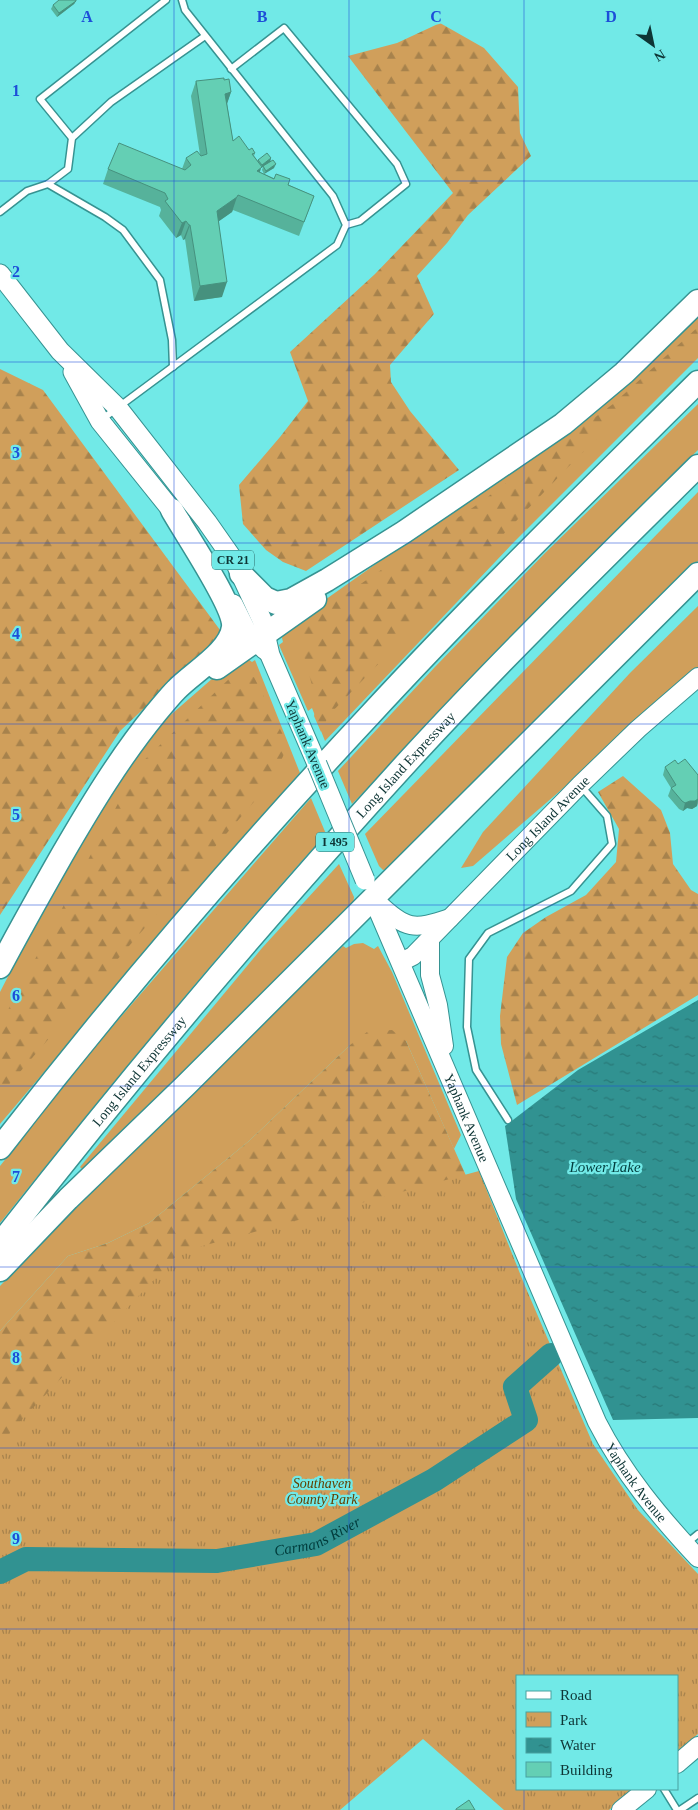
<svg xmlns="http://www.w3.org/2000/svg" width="698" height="1810" font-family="'Times New Roman',serif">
<defs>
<pattern id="forest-firs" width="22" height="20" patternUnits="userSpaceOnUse" patternTransform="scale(1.25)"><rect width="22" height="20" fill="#d09f5b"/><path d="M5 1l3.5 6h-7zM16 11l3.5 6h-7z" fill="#a7824c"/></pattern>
<pattern id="park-tufts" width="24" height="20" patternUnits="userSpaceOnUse" patternTransform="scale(1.25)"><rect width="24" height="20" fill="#d09f5b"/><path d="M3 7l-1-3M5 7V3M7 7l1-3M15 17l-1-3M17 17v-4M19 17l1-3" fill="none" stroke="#a7824c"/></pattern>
<pattern id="water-ripples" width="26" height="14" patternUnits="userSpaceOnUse" patternTransform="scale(1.25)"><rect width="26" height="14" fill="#319291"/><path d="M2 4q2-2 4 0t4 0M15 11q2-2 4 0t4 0" fill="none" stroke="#287877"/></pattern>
</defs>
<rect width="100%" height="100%" fill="#71e9e7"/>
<g fill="#d09f5b">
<polygon points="698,311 698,358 514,542 325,741 312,708 308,711 279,645 283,642 282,638 284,632 305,614 397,549"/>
<polygon points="698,404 698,450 572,575 352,804 338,771 434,668 545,553"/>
<polygon points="698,492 698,561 392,868 383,870 379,866 365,834"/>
<polygon points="698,606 698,672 473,866 461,868 483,832 630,673"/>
<polygon points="248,659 252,662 255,660 300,773 202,886 0,1124 0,992 17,959 71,858 112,790 166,719 221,671"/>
<path d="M311,798L326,834C213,959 106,1091 0,1223V1166L99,1042Z"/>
<polygon points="339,864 354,897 353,905 86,1173 80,1167 262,948"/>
<polygon points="363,943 374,949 378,946 392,972 461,1135 454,1149 406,1041 350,1045 249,1141 149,1223 108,1243 68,1256 0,1331 0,1286 66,1218 343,946 346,948 354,944"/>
</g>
<g fill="url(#forest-firs)">
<polygon points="440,23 484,48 518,87 520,133 531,156 468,215 447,243 417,276 434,314 390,365 391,382 410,411 459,470 306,571 283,562 266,550 243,524 239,485 280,437 308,401 290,352 375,274 453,193 348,56 397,43"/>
<polygon points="698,327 698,341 575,460 329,715 321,732 314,716 317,703 296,628 478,504 613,404"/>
<polygon points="0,369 43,390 223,634 120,731 0,915"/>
<polygon points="254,677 288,745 272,781 0,1095 0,1025 138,766 230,678"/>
<polygon points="623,776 661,810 670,833 673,864 691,890 698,894 698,995 517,1105 501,1044 500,1016 507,957 523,933 546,917 586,895 616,862 619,829 598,792"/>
<polygon points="392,1030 406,1041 476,1198 0,1555 0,1331 68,1256 108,1243 149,1223 249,1141 350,1045 367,1032"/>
</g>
<polygon fill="url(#park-tufts)" points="479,1171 525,1286 593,1444 638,1510 698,1574 698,1734 677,1753 677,1676 517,1676 517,1789 634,1789 609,1810 504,1810 423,1739 340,1810 0,1810 0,1443 180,1252"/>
<polygon fill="url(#water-ripples)" points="698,1000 698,1418 613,1420 516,1199 505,1126 578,1070"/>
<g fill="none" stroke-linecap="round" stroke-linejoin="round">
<path stroke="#319291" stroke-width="24" id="s1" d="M0,1572L26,1559L217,1561L316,1544L434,1480L526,1420L515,1387L551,1355"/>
<g stroke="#369392" stroke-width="9">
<g id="lane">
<polyline points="231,69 284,28 397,164 406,184 360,221 346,225"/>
<polyline points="72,138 40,99 166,0"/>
<polyline points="48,184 105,217 123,230 160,280 172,340 173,367"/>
<polyline points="0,212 27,191 48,184 68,169 72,138 111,102 205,36"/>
<polyline points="101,420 337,245 346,225 333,196 185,10 182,0"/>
<polyline points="508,1120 476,1070 467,1027 469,959 488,933 571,891 612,844 607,816 580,785"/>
<polyline points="687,1543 698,1534"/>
<polyline points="664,1789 677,1810"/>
<polyline points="680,1810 698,1798"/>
</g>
</g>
<g stroke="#369392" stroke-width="20">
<g id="secondary">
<path id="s2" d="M373,899L597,1422C623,1473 659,1516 698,1558"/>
<path d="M378,903C406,930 414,930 450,918"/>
<polyline points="430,939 430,975 438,1005 444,1046"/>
<path id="s3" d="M401,962L413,956L580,785L638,729L698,677"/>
<polyline points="677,1764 698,1746"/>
<polyline points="621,1810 647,1789"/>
</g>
</g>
<g stroke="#369392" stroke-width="21">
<g id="primary">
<polyline points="0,274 60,351 118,408 207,522 235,562 262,620 270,655 317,764"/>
<polyline points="73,372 100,421 181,522"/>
<polyline points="233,604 246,630 265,650"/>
</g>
</g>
<g stroke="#369392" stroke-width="25">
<g id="highway">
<polyline points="241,574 265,598 276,603 291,600 327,580 404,532 563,424 624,373 698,301"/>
<polyline points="217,668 315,599"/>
<path d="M0,967C20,929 41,892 62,855C91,805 120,757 156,713C163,705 169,697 176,690C193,672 230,652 233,627C235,606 184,532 172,510"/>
<path d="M0,1148C116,998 240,854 369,716C475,601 587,492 698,382"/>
<path id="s4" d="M0,1244C130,1077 267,915 411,758C503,658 601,562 698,466"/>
<polyline points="0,1270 68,1199 186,1085 698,574"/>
</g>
</g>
<use href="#lane" stroke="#fff" stroke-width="6"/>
<use href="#secondary" stroke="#fff" stroke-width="18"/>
<use href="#primary" stroke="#fff" stroke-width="19"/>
<use href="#highway" stroke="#fff" stroke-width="22"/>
<g stroke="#369392" stroke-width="21" stroke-linecap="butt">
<polyline id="primary-bridge" points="317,764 365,880"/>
</g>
<use href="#primary-bridge" stroke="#fff" stroke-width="19"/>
</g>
<g fill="#56b29b">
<polygon points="76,1 74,4 57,17 51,9 53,5"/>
<polygon points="196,81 231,92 227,103 233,141 255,153 254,156 258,161 258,160 271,158 270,162 274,168 264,174 262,170 263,167 261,168 260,172 314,196 299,236 233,210 232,212 219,221 222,297 194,301 185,239 183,240 181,235 176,238 159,216 161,210 160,207 103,184 108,169 182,169 186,158 200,155 191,96"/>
<polygon points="678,764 698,775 698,803 697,806 692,809 687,808 683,811 679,809 668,796 671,788 663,775 665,767"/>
</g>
<g fill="#46917e">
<polygon points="76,1 74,4 57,17 59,13"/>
<polygon points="231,92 226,107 225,94"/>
<polygon points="271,158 270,162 261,168 256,182 257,171 261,168 262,165"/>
<polygon points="276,164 274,168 264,174 266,171"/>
<polygon points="237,197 232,212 212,226 217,211"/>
<polygon points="186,221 181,235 176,238 182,223"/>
<polygon points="189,225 190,225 185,239 183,240"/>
<polygon points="227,282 222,297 194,301 200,286"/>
<polygon points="698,799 697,806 692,809 687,808 683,811 685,803 690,801"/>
</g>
<g fill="#64cfb4" stroke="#46917e">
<polygon points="59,0 76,0 76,1 59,13 53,5"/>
<polygon points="224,78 224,80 229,79 231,92 225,94 233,141 239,136 249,150 252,148 255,153 252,154 262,167 257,171 274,179 276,174 290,179 288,185 314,196 304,222 238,195 237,197 217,211 227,282 200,286 190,225 189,225 186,221 182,223 165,201 168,199 165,193 108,169 119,143 185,170 191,165 186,158 197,151 201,156 207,154 196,81"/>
<polygon points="267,153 271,158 262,165 258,160"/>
<polygon points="273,160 276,164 266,171 263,166"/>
<polygon points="685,759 698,775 698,799 695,801 690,801 685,803 682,801 671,788 676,785 665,767 675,760 678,764"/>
<polygon points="469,1800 475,1810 456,1810 456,1809"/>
</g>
<path fill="none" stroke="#1d4ed8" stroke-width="1" stroke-opacity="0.55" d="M174,0V1810M349,0V1810M524,0V1676M0,181H698M0,362H698M0,543H698M0,724H698M0,905H698M0,1086H698M0,1267H698M0,1448H698M0,1629H698M524,1789V1810"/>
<g text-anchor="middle" stroke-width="4.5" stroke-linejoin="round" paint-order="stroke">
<g fill="#71e9e7" stroke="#2c6b6a" stroke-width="1">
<rect x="212" y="550.5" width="42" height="19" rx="4"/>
<rect x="316" y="832.5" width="38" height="19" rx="4"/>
</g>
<g font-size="12" font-weight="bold" fill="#0e3535">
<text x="233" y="564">CR 21</text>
<text x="335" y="846">I 495</text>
</g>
<g font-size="14" fill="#0e3535" stroke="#71e9e7">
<text transform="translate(308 744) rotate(67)" y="5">Yaphank Avenue</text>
<text dy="5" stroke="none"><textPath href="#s4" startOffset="628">Long Island Expressway</textPath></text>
<text dy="5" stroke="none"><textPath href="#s3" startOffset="206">Long Island Avenue</textPath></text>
<text dy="5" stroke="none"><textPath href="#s4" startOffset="222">Long Island Expressway</textPath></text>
<text dy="5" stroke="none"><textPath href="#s2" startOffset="238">Yaphank Avenue</textPath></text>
<text dy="5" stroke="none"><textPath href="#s2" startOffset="641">Yaphank Avenue</textPath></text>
</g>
<g font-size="14" font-style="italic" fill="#623f01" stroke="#71e9e7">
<text x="322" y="1488">Southaven<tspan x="322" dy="16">County Park</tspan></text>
</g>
<g font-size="15" font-style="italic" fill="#003b3b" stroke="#71e9e7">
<text x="605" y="1172">Lower Lake</text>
<text dy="5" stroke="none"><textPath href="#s1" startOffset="324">Carmans River</textPath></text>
</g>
</g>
<g font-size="16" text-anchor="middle" font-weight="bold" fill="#1d4ed8" stroke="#71e9e7" stroke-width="4.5" stroke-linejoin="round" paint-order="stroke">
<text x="87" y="22">A</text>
<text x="262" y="22">B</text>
<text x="436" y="22">C</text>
<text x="611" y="22">D</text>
<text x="16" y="96">1</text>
<text x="16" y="277">2</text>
<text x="16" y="458">3</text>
<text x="16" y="639">4</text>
<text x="16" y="820">5</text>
<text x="16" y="1001">6</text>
<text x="16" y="1182">7</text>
<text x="16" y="1363">8</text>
<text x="16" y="1544">9</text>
</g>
<rect x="516" y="1675" width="162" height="115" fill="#71e9e7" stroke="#49a1a0"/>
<rect x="526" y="1691" width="25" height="8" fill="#ffffff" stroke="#49a1a0"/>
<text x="560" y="1700" font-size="15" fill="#0e3535">Road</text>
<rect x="526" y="1712" width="25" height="15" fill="url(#park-tufts)" stroke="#49a1a0"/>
<text x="560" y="1725" font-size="15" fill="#0e3535">Park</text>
<rect x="526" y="1738" width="25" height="15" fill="url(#water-ripples)" stroke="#49a1a0"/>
<text x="560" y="1750" font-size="15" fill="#0e3535">Water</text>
<rect x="526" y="1762" width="25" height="15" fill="#64cfb4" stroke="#49a1a0"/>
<text x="560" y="1775" font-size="15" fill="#0e3535">Building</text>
<g transform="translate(653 45) rotate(147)" stroke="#71e9e7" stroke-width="4" paint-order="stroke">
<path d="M0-4L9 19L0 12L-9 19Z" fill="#0e3535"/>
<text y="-8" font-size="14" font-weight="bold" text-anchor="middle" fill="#0e3535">N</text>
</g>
</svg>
